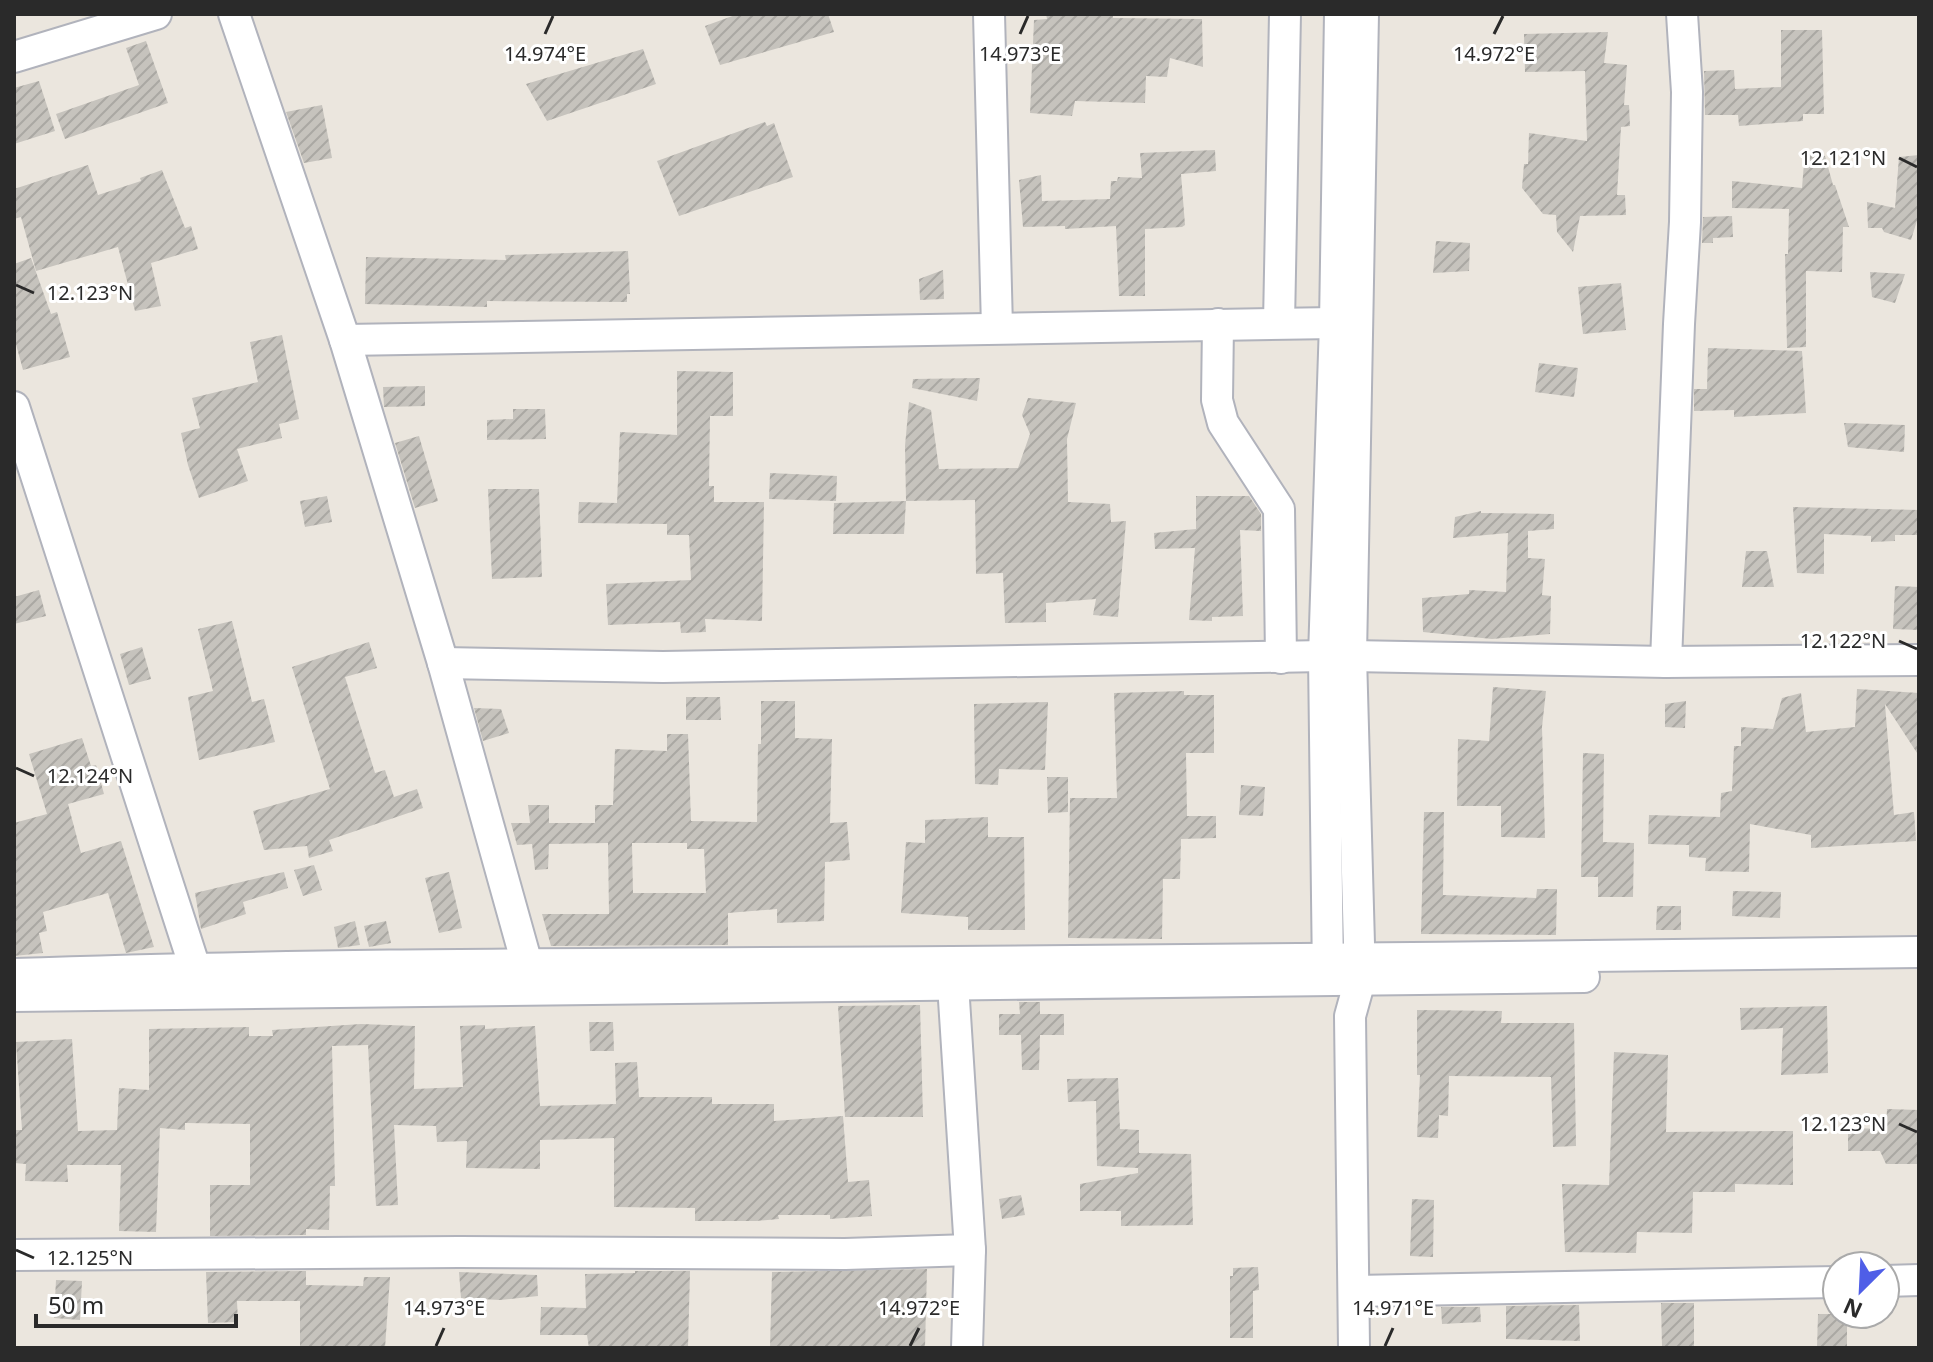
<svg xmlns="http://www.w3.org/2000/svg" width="1933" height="1362" font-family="'Noto Sans',sans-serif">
<defs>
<pattern id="building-hatch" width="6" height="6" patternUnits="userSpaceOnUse" patternTransform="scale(2)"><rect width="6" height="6" fill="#c6c3bd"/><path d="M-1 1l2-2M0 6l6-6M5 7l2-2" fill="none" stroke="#aaa8a3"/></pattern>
</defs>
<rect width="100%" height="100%" fill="#ebe6de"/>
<g fill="url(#building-hatch)" fill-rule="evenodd">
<polygon points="738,14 828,14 834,32 720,65 705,26"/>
<polygon points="1046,14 1113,14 1113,18 1202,19 1203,67 1170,58 1167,77 1146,76 1145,103 1075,101 1072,116 1030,113 1034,20 1047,19"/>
<polygon points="1781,30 1822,30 1824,114 1803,114 1803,121 1739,126 1738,115 1705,115 1704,71 1734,70 1735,89 1781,87"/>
<polygon points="1608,32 1604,63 1627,65 1624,105 1629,105 1630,126 1621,127 1617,195 1625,195 1626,215 1580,216 1573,252 1557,232 1556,215 1543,214 1522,188 1524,164 1528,164 1529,133 1587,141 1585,71 1525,72 1524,34"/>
<polygon points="146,41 168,103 65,139 56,114 139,85 126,48"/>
<polygon points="643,49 656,84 547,121 526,84"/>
<polygon points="39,81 55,131 14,144 14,88"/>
<polygon points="322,105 332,158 304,163 286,112"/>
<polygon points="765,122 767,126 774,123 793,177 679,216 657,161"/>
<polygon points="1215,150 1216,171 1181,174 1185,225 1182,227 1145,229 1145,296 1119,296 1116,226 1065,229 1065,226 1023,227 1019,180 1041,175 1042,201 1110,199 1111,181 1117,181 1118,177 1142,178 1140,153"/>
<polygon points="1805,150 1825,156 1833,185 1835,185 1849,227 1843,227 1842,272 1806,271 1806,347 1787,348 1785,254 1788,254 1789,209 1732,208 1732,181 1802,188"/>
<polygon points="1919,155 1919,214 1911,240 1884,232 1882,228 1868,228 1867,202 1895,208 1899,157"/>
<polygon points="88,165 98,195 141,181 140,178 162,170 185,228 191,226 198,249 151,263 161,306 135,311 118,247 36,271 21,217 14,219 14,189"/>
<polygon points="1732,216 1733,237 1713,238 1713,243 1702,243 1703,217"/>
<polygon points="1436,241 1470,243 1469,271 1433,273"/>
<polygon points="628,251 630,294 627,294 627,302 487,301 487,307 365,304 366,257 506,260 505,255"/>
<polygon points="31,258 51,314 57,312 70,357 23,370 14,337 14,264"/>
<polygon points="943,270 944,299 920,300 919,279"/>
<polygon points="1870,272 1905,274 1895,303 1872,297"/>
<polygon points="1621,283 1626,330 1583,334 1578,287"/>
<polygon points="282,335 299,419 279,424 282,438 237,449 248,481 199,498 188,465 181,433 200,428 192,398 258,382 250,342"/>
<polygon points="1708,348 1802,351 1806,413 1734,417 1734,410 1694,411 1694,389 1707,389"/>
<polygon points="1539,363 1578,368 1574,397 1535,392"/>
<polygon points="677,371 733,372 733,416 710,416 709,486 714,486 714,502 764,502 762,621 705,619 706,632 681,633 680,622 608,625 606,584 691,580 689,535 667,535 667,524 578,523 579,502 617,503 620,432 677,435"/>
<polygon points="980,378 977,401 912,388 913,379"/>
<polygon points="425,386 425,406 384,407 383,387"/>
<polygon points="1028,398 1076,403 1067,439 1068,502 1110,504 1111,522 1126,521 1118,617 1093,615 1096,599 1046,603 1046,622 1005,623 1003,573 976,574 975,500 906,501 905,446 909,402 931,410 939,469 1018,468 1030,434 1022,415"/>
<polygon points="513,409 545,409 546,439 487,440 487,420 513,419"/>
<polygon points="1844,423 1905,425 1904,452 1848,447"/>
<polygon points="419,436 438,501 415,508 395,443"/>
<polygon points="770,473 837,476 836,501 769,499"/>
<polygon points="488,489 539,489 542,577 492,579"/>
<polygon points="327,496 332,522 305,527 300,501"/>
<polygon points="1196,496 1249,496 1261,514 1261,531 1240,530 1243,616 1212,617 1212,621 1189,620 1195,548 1155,549 1154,533 1196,529"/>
<polygon points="906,501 904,534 833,534 834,503"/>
<polygon points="1793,507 1919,510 1919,535 1895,535 1895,541 1871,542 1871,536 1824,534 1824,574 1797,573"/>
<polygon points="1481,511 1481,513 1554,514 1554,529 1528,531 1528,558 1545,559 1542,595 1551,596 1550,634 1492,639 1423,632 1422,598 1469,594 1469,590 1506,592 1508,533 1453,538 1455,517"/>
<polygon points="1746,551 1767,551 1774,587 1742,587"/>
<polygon points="1895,586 1919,587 1919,630 1893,629"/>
<polygon points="39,590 46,616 14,624 14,597"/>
<polygon points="232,621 252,702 264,699 275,742 199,760 188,697 213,691 198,629"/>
<polygon points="369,642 377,668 345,677 375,773 385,770 394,797 417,789 423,808 329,840 333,851 309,858 307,846 264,850 253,811 330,789 292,667"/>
<polygon points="142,647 151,679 129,685 120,654"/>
<polygon points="1493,687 1546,691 1542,727 1545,838 1501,837 1501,806 1457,806 1458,739 1489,741"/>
<polygon points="1857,689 1919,693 1919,756 1885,704 1894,815 1914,812 1916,841 1811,848 1811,835 1750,824 1749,872 1705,871 1706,858 1689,857 1689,845 1648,844 1649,815 1720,817 1721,793 1732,791 1734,746 1741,746 1741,727 1773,729 1782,698 1801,693 1806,732 1855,727"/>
<polygon points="1184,691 1184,695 1214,695 1214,753 1186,753 1187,816 1216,816 1216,838 1181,839 1180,879 1163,879 1162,939 1068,938 1070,798 1117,798 1114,693"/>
<polygon points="686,697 720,697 721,720 686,720"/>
<path d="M761,701H795V738L832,739L830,823L847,822L850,860L825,862L824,921L777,923V909L728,913V945L551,946L542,914H609L608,843L549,844L548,869L535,870L532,844L517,845L511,823H530L528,805H549V823H595V805H613L615,749L667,751V734H688L691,821L757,822L758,744H761ZM632,843H687V849H704L706,893H633Z"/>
<polygon points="1686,701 1685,728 1665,727 1665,704"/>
<polygon points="1048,702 1045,770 999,769 998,785 975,784 974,704"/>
<polygon points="474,708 501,709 509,733 483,741"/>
<polygon points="82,738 91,766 96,765 104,794 68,804 81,853 121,841 154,947 126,953 108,893 43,912 47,931 39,933 43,953 14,956 14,823 47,814 29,754"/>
<polygon points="1583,753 1604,754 1603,842 1634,843 1633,897 1598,897 1598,877 1581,877"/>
<polygon points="1047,777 1068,777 1068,812 1048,813"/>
<polygon points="1241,785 1265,787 1263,816 1239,815"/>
<polygon points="1424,812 1444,812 1443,895 1536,898 1537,889 1557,889 1556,935 1421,934"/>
<polygon points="988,817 988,837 1024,837 1025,930 968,930 968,917 901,913 906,842 925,843 925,820"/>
<polygon points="314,865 322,890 303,896 294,870"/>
<polygon points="284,872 288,888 243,902 246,914 201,929 195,893"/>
<polygon points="449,872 462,928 439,933 425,878"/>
<polygon points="1733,891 1781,892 1780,918 1732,916"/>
<polygon points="1657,906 1681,906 1681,930 1656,930"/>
<polygon points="355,921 360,945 338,948 334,927"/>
<polygon points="386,921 391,943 369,947 364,926"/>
<polygon points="1019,1002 1040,1002 1040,1014 1064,1014 1064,1035 1040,1035 1039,1070 1022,1070 1021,1035 999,1035 999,1014 1020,1014"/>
<polygon points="920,1005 923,1117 845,1117 838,1006"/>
<polygon points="1827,1006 1828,1073 1781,1075 1783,1028 1741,1030 1740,1008"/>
<polygon points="1417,1010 1502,1011 1501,1023 1574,1023 1576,1146 1553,1147 1551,1077 1449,1076 1448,1116 1439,1115 1438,1138 1417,1137 1420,1075 1417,1075"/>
<polygon points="589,1022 613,1022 614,1051 590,1051"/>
<polygon points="361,1024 415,1026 414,1089 463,1087 460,1026 485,1025 485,1029 535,1026 540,1106 616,1104 615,1063 637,1062 639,1097 712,1097 712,1104 774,1104 774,1121 843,1116 848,1182 869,1180 872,1216 830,1219 830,1215 778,1215 779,1219 756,1221 695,1221 695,1208 614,1207 614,1138 540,1140 540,1169 466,1168 467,1141 437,1142 436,1126 394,1125 398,1205 376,1206 368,1045 332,1046 335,1186 330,1186 329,1230 306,1229 306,1235 210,1236 210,1185 250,1185 250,1124 185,1123 185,1130 160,1128 156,1232 119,1231 121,1165 67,1165 68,1182 25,1181 26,1164 14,1163 14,1130 22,1130 16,1042 72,1039 78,1131 117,1130 119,1088 149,1090 149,1029 249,1027 249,1036 273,1036 272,1030"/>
<polygon points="1614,1052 1668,1055 1666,1132 1793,1131 1793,1185 1735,1184 1735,1192 1693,1192 1692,1233 1637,1232 1636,1253 1565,1252 1562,1184 1609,1185"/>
<polygon points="1118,1078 1120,1129 1139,1130 1139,1153 1191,1154 1193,1225 1121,1226 1121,1211 1080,1211 1080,1184 1138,1173 1138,1168 1097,1166 1096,1101 1068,1102 1067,1079"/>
<polygon points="1887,1109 1919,1110 1919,1164 1886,1164 1880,1151 1848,1151 1848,1128 1886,1129"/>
<polygon points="1021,1195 1025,1215 1002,1219 999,1199"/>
<polygon points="1412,1199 1434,1200 1433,1257 1410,1256"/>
<polygon points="1258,1267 1259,1290 1253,1291 1253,1338 1230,1338 1230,1276 1233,1276 1233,1268"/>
<polygon points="927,1269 925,1348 770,1348 772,1272"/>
<polygon points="306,1271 306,1285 363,1286 364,1277 390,1277 385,1348 300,1348 300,1301 237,1301 238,1322 208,1323 206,1272"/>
<polygon points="635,1271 690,1271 688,1348 589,1348 587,1335 540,1335 541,1307 586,1308 585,1274 635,1273"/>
<polygon points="459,1272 537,1275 538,1296 500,1300 461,1298"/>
<polygon points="56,1280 82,1281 80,1320 54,1318"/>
<polygon points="1661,1303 1694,1303 1694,1348 1662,1348"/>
<polygon points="1579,1305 1580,1341 1506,1339 1506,1306"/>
<polygon points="1441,1307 1480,1307 1481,1322 1442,1324"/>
<polygon points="1818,1314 1847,1314 1847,1348 1817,1348"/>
</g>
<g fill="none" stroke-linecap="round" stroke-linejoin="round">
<g stroke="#b1b3bc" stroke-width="34">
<g id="minor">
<polyline points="234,14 345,340 443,663 527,964"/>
<polyline points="989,14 997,328"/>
<polyline points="14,57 156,14"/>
<polyline points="1279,323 1285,14"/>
<polyline points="1218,324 1217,400 1223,423 1279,509 1281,658"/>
<polyline points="345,340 1335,323"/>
<polyline points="14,407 195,968"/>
<polyline points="1351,656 1666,662 1919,660"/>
<polyline points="1666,662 1679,324 1685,222 1687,92 1682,14"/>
<polyline points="443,663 663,667 1324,656"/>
<path d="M14,974C327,963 639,964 952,962C1274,960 1597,956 1919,952"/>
<polyline points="1328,976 1324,656 1335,323 1340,14"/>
<polyline points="953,984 970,1250 967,1348"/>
<polyline points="14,996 1584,977"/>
<polyline points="14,1255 459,1252 845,1254 970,1250"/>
<polyline points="1885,1281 1919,1280"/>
<polyline points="1355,1291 1837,1282"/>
<polyline points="1354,1348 1350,1016 1360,980 1351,656 1363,14"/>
</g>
</g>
<use href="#minor" stroke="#fff" stroke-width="30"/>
</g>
<path fill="none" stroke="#2a2a2a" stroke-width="3" d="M545,34L553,16M1020,34L1028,16M1494,34L1503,16M1899,158L1917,167M16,285L34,293M1899,641L1917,649M16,768L34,776M1899,1124L1917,1132M16,1250L34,1258M436,1346L444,1328M910,1346L919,1328M1385,1346L1393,1328"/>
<g font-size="20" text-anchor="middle" fill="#2a2a2a" stroke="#fff" stroke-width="6" stroke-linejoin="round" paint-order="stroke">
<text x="545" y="61">14.974°E</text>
<text x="1020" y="61">14.973°E</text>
<text x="1494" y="61">14.972°E</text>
<text x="1843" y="165">12.121°N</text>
<text x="90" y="300">12.123°N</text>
<text x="1843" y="648">12.122°N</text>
<text x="90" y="783">12.124°N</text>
<text x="1843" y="1131">12.123°N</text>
<text x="90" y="1265">12.125°N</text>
<text x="444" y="1315">14.973°E</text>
<text x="919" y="1315">14.972°E</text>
<text x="1393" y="1315">14.971°E</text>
</g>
<rect width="1933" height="1362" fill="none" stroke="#2a2a2a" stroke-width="32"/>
<g transform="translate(1861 1290) rotate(204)"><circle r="38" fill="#ffffff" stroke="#aaaaaa" stroke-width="2"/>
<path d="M0-6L14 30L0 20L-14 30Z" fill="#4f5ee7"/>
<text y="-12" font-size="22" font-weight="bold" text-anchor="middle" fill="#2a2a2a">N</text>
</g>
<path d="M36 1314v12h200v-12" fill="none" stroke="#2a2a2a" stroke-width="4"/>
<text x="48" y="1314" font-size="24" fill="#2a2a2a" stroke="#ffffff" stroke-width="6" paint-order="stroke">50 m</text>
</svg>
